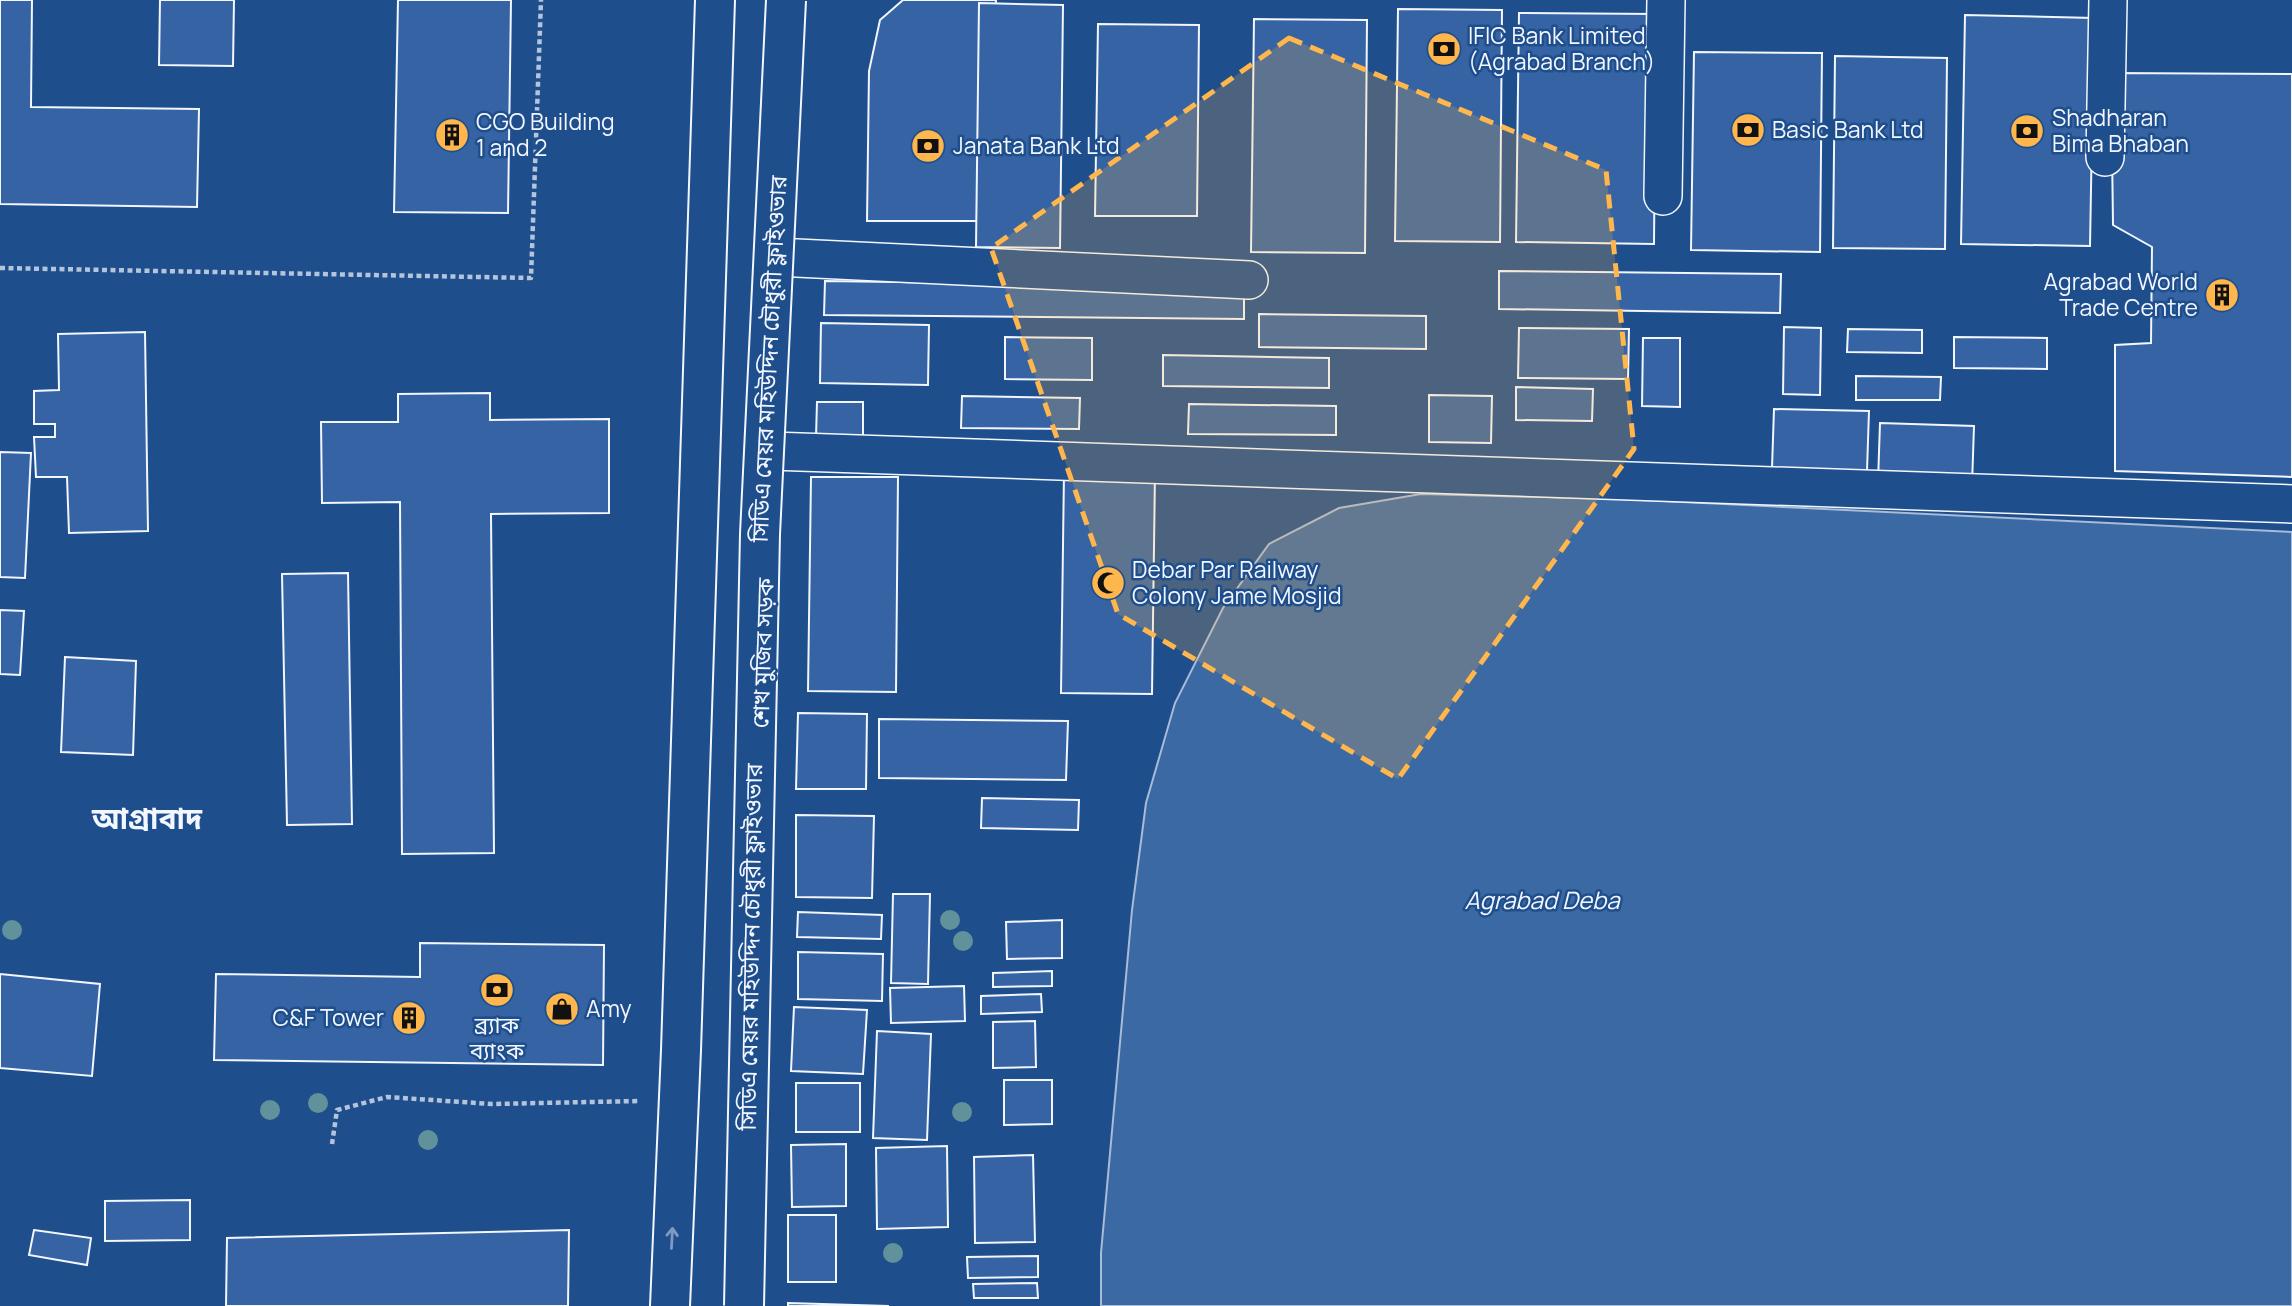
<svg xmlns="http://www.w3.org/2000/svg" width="2292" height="1306" font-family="Manrope,'Noto Sans Bengali',sans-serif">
<rect width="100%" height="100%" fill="#1f4e8c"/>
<polygon fill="#3b69a3" stroke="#a8bbd7" stroke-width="2" points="1421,494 1621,499 2292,532 2292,1306 1101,1306 1101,1253 1132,910 1146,803 1175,703 1223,608 1269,544 1339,508"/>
<g fill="#3563a3" stroke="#f2f6ff" stroke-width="2">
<polygon points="0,0 32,0 31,107 199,109 197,207 0,204"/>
<polygon points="160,0 234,0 233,66 159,65"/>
<polygon points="398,0 511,0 508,213 394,212"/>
<polygon points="903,0 996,0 983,221 867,221 869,71 880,20"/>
<polygon points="979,3 1063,5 1060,248 976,247"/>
<polygon points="1398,9 1502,10 1500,242 1395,241"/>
<polygon points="1519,13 1656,14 1654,244 1516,242"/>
<polygon points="1965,15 2094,18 2090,246 1961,244"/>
<polygon points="1254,19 1367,20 1365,253 1251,252"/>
<polygon points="1098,24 1199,25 1197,216 1095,216"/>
<polygon points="1694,52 1822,53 1820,252 1691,250"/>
<polygon points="1835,56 1947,58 1945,249 1833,248"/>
<polygon points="2111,73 2292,74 2292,477 2115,471 2115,345 2151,343 2152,247 2113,225"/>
<polygon points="1499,271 1781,274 1780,313 1499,309"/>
<polygon points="825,281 1244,287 1244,319 824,315"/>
<polygon points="1259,314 1426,316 1426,349 1259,347"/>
<polygon points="821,323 929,325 928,385 820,383"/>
<polygon points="1784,327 1821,328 1820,395 1783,394"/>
<polygon points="1519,328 1629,329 1628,379 1518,378"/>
<polygon points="1848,329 1922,330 1922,353 1847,352"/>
<polygon points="145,332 148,531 69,533 67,477 36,477 34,437 55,437 55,424 34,424 34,391 59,390 58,334"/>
<polygon points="1005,337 1092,338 1092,380 1005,379"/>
<polygon points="1954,337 2047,338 2047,369 1954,368"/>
<polygon points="1643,338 1680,338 1680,407 1642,406"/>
<polygon points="1163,355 1329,358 1329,388 1163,386"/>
<polygon points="1856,376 1941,377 1940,400 1856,400"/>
<polygon points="1516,387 1593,389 1592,421 1516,420"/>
<polygon points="490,393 490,420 609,419 609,513 491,514 494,853 402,854 400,502 322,503 321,422 398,422 398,394"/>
<polygon points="1429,395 1492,396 1491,443 1429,442"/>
<polygon points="962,396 1080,398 1079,429 961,428"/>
<polygon points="817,402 863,402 863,438 816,437"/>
<polygon points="1189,404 1336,406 1336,435 1188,434"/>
<polygon points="1774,409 1869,411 1867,471 1772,468"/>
<polygon points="1880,423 1974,426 1972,485 1878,482"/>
<polygon points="0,452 31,453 25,578 0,577"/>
<polygon points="1064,472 1155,473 1152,694 1061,693"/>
<polygon points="811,477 898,477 896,692 808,691"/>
<polygon points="348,573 352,824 287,825 282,574"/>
<polygon points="0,610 24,611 20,675 0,674"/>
<polygon points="65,657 136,661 133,755 61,752"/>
<polygon points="798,713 867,714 866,789 796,789"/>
<polygon points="879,719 1068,721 1066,780 879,778"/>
<polygon points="982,798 1079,800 1078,830 981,828"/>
<polygon points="796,815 874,816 872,898 796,897"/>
<polygon points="893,894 930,894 928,984 891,983"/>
<polygon points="798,912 882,915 881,939 797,937"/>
<polygon points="1062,920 1062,958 1007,959 1006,922"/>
<polygon points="420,943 604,945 603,1065 214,1060 216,974 420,977"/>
<polygon points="798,952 883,954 882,1001 798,999"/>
<polygon points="1052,971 1052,986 993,987 993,973"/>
<polygon points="0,974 100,984 92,1076 0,1068"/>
<polygon points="964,986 965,1021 891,1023 890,988"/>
<polygon points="1041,994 1042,1012 981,1014 981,996"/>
<polygon points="794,1007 867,1010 863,1074 791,1071"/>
<polygon points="1035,1021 1036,1067 993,1068 993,1022"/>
<polygon points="877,1031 931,1034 927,1140 873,1138"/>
<polygon points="1004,1080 1052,1080 1052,1124 1004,1125"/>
<rect x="796" y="1083" width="64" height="49"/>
<polygon points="846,1144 846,1206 792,1207 791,1145"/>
<polygon points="947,1146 948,1227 877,1229 876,1148"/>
<polygon points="1033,1155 1035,1242 975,1243 974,1157"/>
<polygon points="190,1200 190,1240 105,1241 105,1201"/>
<rect x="788" y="1215" width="48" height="67"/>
<polygon points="34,1230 91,1238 87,1265 29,1255"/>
<polygon points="569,1230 568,1306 226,1306 227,1238"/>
<polygon points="1038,1256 1038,1277 968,1278 967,1257"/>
<polygon points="1037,1283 1038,1298 974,1298 973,1284"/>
<polygon points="788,1303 889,1306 788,1306"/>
</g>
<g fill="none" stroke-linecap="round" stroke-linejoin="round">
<g stroke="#f2f6ff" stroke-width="40">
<g id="street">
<polyline points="2105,157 2108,0"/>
<polyline points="1663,196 1666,0"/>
<polyline points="776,257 1249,280"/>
<polyline points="771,451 2292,504"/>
</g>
</g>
<g stroke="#f2f6ff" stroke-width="42">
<polyline id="highway" points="670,1306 681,1050 715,0"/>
</g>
<g stroke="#b3c4dc" stroke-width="4.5" stroke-dasharray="5 3.5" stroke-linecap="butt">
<polyline points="0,268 531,278 541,0"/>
<polyline points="332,1144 337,1110 387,1097 492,1104 639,1101"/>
</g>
<use href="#street" stroke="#1f4e8c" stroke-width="37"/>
<use href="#highway" stroke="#1f4e8c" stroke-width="38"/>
<g stroke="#f2f6ff" stroke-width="42" stroke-linecap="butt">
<polyline id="highway-bridge" points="744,1306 760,534 786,0"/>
</g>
<use href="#highway-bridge" stroke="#1f4e8c" stroke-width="38"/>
</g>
<g fill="#61919a">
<circle cx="950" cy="920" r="10"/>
<circle cx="12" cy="930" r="10"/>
<circle cx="963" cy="941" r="10"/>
<circle cx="318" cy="1103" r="10"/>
<circle cx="270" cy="1110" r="10"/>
<circle cx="962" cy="1112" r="10"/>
<circle cx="428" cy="1140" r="10"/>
<circle cx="893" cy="1253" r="10"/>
</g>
<defs><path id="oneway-shaft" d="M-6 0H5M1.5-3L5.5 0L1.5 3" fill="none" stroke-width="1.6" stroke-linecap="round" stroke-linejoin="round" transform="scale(1.75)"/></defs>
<use stroke="#7e9ac0" href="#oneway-shaft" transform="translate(672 1238) rotate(-87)"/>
<path fill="#ffb74d" fill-opacity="0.2" stroke="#ffb74d" stroke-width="5" stroke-dasharray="14 9" stroke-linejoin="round" d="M1289,38L1606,170L1634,449L1398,779L1118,614L991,248Z"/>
<defs>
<g id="bank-disc" transform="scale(1.75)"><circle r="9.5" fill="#ffb74d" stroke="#1f4e8c"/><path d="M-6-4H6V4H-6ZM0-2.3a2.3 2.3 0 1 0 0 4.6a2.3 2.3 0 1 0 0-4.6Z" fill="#111"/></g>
<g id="building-disc" transform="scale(1.75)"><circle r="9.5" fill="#ffb74d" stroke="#1f4e8c"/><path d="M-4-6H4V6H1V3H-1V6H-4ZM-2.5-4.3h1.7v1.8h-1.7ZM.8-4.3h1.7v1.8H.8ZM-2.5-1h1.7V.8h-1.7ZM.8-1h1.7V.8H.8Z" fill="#111"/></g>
<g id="mosque-disc" transform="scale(1.75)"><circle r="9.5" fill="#ffb74d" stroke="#1f4e8c"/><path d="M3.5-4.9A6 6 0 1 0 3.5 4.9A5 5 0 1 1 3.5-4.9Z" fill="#111"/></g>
<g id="shop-disc" transform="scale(1.75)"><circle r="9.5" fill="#ffb74d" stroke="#1f4e8c"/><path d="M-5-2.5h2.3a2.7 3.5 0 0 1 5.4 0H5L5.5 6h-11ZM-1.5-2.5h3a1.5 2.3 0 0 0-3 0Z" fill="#111"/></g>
</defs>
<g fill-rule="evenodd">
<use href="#bank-disc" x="1444" y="49"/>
<use href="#bank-disc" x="1748" y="130"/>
<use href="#bank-disc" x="2027" y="131"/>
<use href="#building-disc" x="452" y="135"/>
<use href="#bank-disc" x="928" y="146"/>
<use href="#building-disc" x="2222" y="295"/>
<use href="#mosque-disc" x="1108" y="583"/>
<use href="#bank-disc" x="497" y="990"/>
<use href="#shop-disc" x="562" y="1009"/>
<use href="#building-disc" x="409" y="1018"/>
</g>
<g text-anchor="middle" stroke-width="5" stroke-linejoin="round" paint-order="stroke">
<g font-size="23" fill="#f2f6ff" stroke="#1f4e8c" text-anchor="start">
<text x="1468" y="44">IFIC Bank Limited<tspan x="1468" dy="26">(Agrabad Branch)</tspan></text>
<text x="2052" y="126">Shadharan<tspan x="2052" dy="26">Bima Bhaban</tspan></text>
<text x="476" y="130">CGO Building<tspan x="476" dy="26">1 and 2</tspan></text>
<text x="1772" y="138">Basic Bank Ltd</text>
<text x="953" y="154">Janata Bank Ltd</text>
<text x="2198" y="290" text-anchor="end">Agrabad World<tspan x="2198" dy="26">Trade Centre</tspan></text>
<text x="1132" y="578">Debar Par Railway<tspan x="1132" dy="26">Colony Jame Mosjid</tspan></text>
<text x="586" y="1017">Amy</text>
<text x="384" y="1026" text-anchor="end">C&amp;F Tower</text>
<text x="497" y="1033" text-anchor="middle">ব্র্যাক<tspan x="497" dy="26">ব্যাংক</tspan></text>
</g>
<g font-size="23" fill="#f2f6ff" stroke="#1f4e8c">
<text transform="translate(769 359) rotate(-87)" y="8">সিডিএ মেয়র মহিউদ্দিন চৌধুরী ফ্লাইওভার</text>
<text transform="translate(763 653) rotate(-88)" y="8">শেখ মুজিব সড়ক</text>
<text transform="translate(751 947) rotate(-89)" y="8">সিডিএ মেয়র মহিউদ্দিন চৌধুরী ফ্লাইওভার</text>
</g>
<g font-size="24" font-style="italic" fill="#f2f6ff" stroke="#1f4e8c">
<text x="1542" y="909">Agrabad Deba</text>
</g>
<g font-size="30" font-weight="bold" fill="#f2f6ff" stroke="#1f4e8c">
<text x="147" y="829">আগ্রাবাদ</text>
</g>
</g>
</svg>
